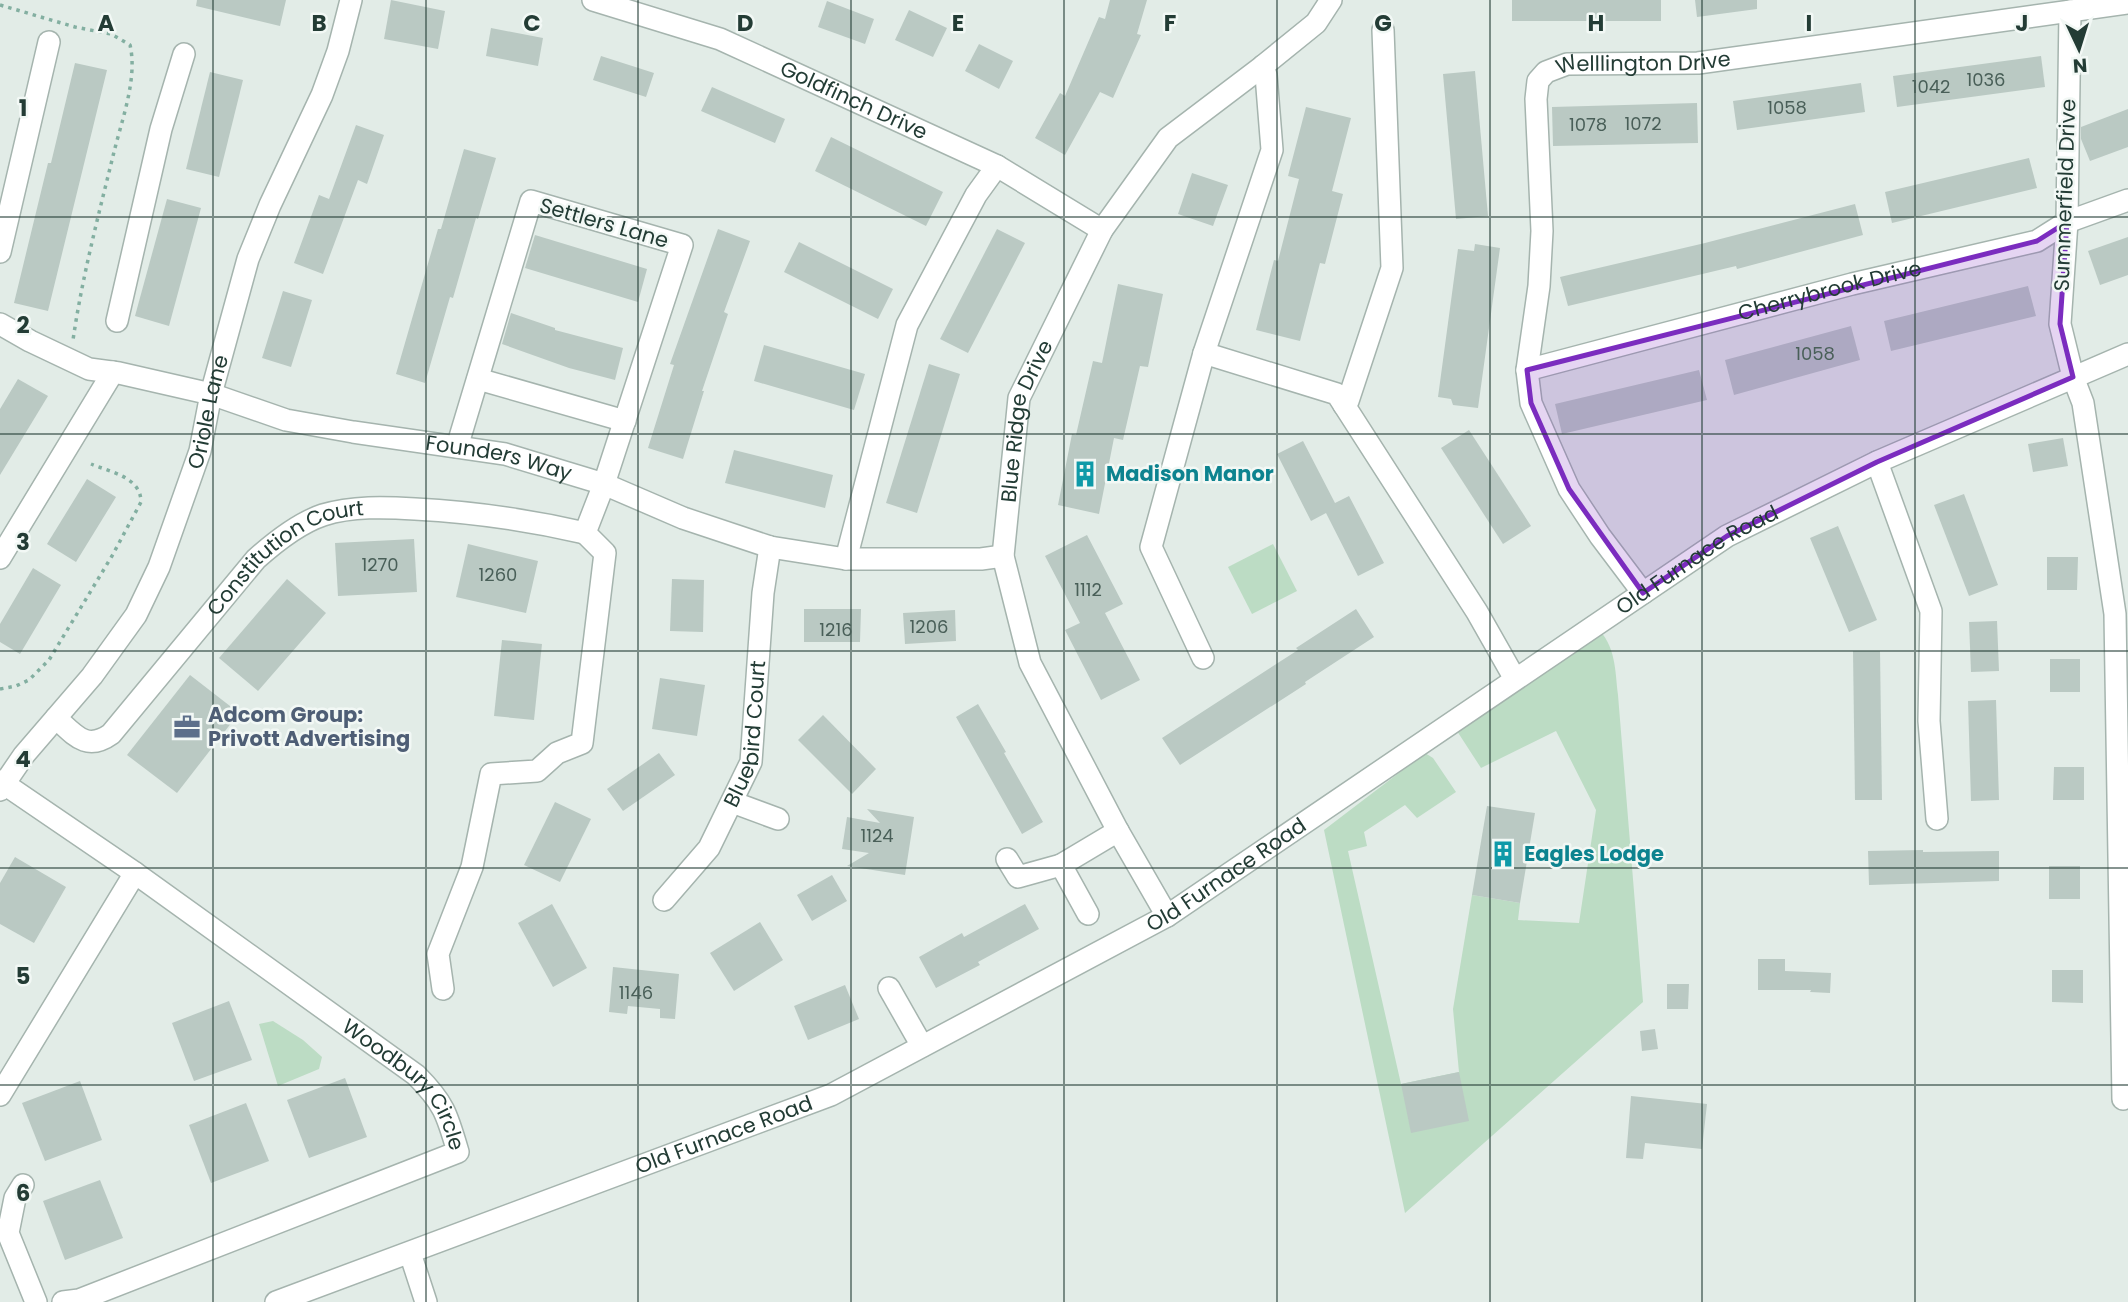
<svg xmlns="http://www.w3.org/2000/svg" width="2128" height="1302" font-family="Poppins,sans-serif">
<rect width="100%" height="100%" fill="#e2ece7"/>
<g fill="#bcdcc4">
<polygon points="1273,544 1297,591 1252,614 1228,567"/>
<path d="M1596,627C1616,645 1615,670 1618,695L1643,1002L1405,1213L1324,830L1425,753L1433,758L1456,792L1417,818L1405,805L1364,832L1367,846L1348,851L1401,1084L1459,1072L1453,1009L1472,895L1520,903L1518,920L1579,923L1596,810L1556,731L1481,768L1457,731Z"/>
<polygon points="273,1021 303,1040 322,1057 319,1069 278,1086 259,1024"/>
</g>
<g fill="#bac9c3">
<polygon points="197,0 286,0 280,26 196,6"/>
<polygon points="391,0 445,11 438,49 384,39"/>
<polygon points="1110,0 1147,0 1137,34 1141,35 1113,98 1100,92 1065,155 1035,138 1060,93 1065,96 1099,17 1105,19"/>
<rect x="1512" y="0" width="149" height="21"/>
<polygon points="1695,0 1757,0 1757,9 1697,17"/>
<polygon points="827,1 874,19 865,44 818,27"/>
<polygon points="909,10 947,28 933,57 895,40"/>
<polygon points="491,28 543,38 538,66 486,56"/>
<polygon points="979,44 1013,61 999,89 965,71"/>
<polygon points="601,56 654,73 646,97 593,80"/>
<polygon points="2041,56 2045,87 1897,107 1893,76"/>
<polygon points="75,63 107,70 48,311 14,303 48,163 51,163"/>
<polygon points="1475,71 1488,216 1456,219 1443,74"/>
<polygon points="210,72 243,80 219,177 186,169"/>
<polygon points="1861,83 1865,112 1737,130 1733,101"/>
<polygon points="712,87 785,119 775,143 701,111"/>
<polygon points="1697,103 1698,143 1553,146 1552,107"/>
<polygon points="1306,107 1351,118 1332,191 1343,194 1325,264 1320,263 1300,341 1256,330 1274,260 1278,261 1299,179 1288,176"/>
<polygon points="2128,109 2128,147 2090,161 2081,139 2081,127"/>
<polygon points="356,125 384,135 367,184 358,180 323,274 294,263 319,195 329,199"/>
<polygon points="831,137 943,192 926,226 815,171"/>
<polygon points="464,149 496,158 478,219 476,218 453,298 450,297 425,383 396,374 438,229 441,229"/>
<polygon points="2029,158 2037,188 1892,223 1885,192"/>
<polygon points="1192,173 1228,185 1213,226 1178,214"/>
<polygon points="167,199 201,208 169,326 135,316"/>
<polygon points="1855,204 1863,235 1737,269 1736,266 1568,306 1560,277 1705,243"/>
<polygon points="718,229 750,241 724,312 728,314 702,391 704,391 683,459 648,448 674,365 670,364"/>
<polygon points="997,229 1025,243 968,353 940,339"/>
<polygon points="535,235 647,269 638,302 525,268"/>
<polygon points="2128,237 2128,275 2100,285 2088,251"/>
<polygon points="799,242 893,289 878,319 784,272"/>
<polygon points="1475,244 1500,248 1478,408 1453,405 1451,399 1438,397 1458,249 1474,251"/>
<polygon points="1118,284 1163,294 1148,367 1140,366 1123,440 1114,438 1099,514 1058,505 1072,434 1076,435 1093,361 1102,363"/>
<polygon points="2028,286 2036,316 1891,351 1884,321"/>
<polygon points="283,291 312,300 291,367 262,358"/>
<polygon points="511,313 555,328 555,330 623,348 615,380 569,368 502,344"/>
<polygon points="1851,326 1860,360 1734,395 1725,360"/>
<polygon points="764,345 865,374 854,410 754,381"/>
<polygon points="929,364 960,374 917,513 886,503"/>
<polygon points="1699,370 1707,400 1562,434 1555,404"/>
<polygon points="18,379 48,396 0,475 0,409"/>
<polygon points="1469,430 1531,526 1503,544 1441,448"/>
<polygon points="2063,438 2068,466 2033,472 2028,444"/>
<polygon points="1303,441 1335,503 1349,496 1384,563 1358,576 1326,513 1311,521 1277,454"/>
<polygon points="734,450 833,475 825,508 725,483"/>
<polygon points="87,479 116,497 76,562 47,544"/>
<polygon points="1964,494 1998,585 1969,596 1934,505"/>
<polygon points="1838,526 1877,620 1849,632 1810,538"/>
<polygon points="1087,535 1123,604 1105,613 1140,680 1101,700 1065,630 1080,623 1045,556"/>
<polygon points="414,539 417,592 338,596 335,543"/>
<polygon points="468,544 538,561 526,613 456,597"/>
<polygon points="2047,557 2078,557 2077,590 2047,590"/>
<polygon points="33,568 61,585 20,654 0,642 0,624"/>
<polygon points="287,579 326,613 258,691 219,658"/>
<polygon points="672,579 704,580 703,632 670,631"/>
<polygon points="804,609 861,609 860,642 804,642"/>
<polygon points="1356,609 1374,637 1305,682 1306,684 1180,765 1162,738 1298,650 1296,648"/>
<polygon points="955,610 956,641 905,644 903,613"/>
<polygon points="1997,621 1999,671 1971,672 1969,622"/>
<polygon points="502,640 542,644 534,720 494,716"/>
<polygon points="1853,651 1880,651 1882,800 1855,800"/>
<rect x="2050" y="659" width="30" height="33"/>
<polygon points="190,675 239,713 177,793 127,755"/>
<polygon points="660,678 705,685 697,736 652,729"/>
<polygon points="1996,700 1999,800 1971,801 1968,701"/>
<polygon points="978,704 1006,752 1004,753 1043,822 1022,834 956,717"/>
<polygon points="823,715 876,769 852,794 798,740"/>
<polygon points="659,753 675,775 623,811 607,789"/>
<polygon points="2054,767 2084,767 2084,800 2053,800"/>
<polygon points="555,802 591,819 560,882 524,865"/>
<polygon points="1487,806 1535,813 1520,903 1472,895"/>
<polygon points="867,809 914,817 905,875 847,866 869,853 842,849 847,817 880,823"/>
<polygon points="1923,850 1923,852 1999,851 1999,881 1869,885 1868,851"/>
<polygon points="15,857 66,887 34,943 0,924 0,883"/>
<rect x="2049" y="866" width="31" height="33"/>
<polygon points="832,875 847,901 812,921 797,895"/>
<polygon points="552,904 587,968 553,987 518,923"/>
<polygon points="1025,904 1039,929 978,962 980,965 936,988 919,957 962,933 964,937"/>
<polygon points="760,922 783,960 734,991 710,953"/>
<polygon points="1758,959 1785,959 1785,971 1831,973 1830,993 1810,992 1811,990 1758,990"/>
<polygon points="613,967 679,974 675,1019 660,1018 660,1009 628,1006 627,1014 609,1012"/>
<polygon points="2052,970 2083,970 2083,1003 2052,1002"/>
<polygon points="1667,984 1689,984 1688,1009 1667,1009"/>
<polygon points="845,985 859,1019 808,1040 794,1006"/>
<polygon points="229,1001 252,1060 194,1081 172,1023"/>
<polygon points="1655,1029 1658,1049 1642,1051 1640,1031"/>
<polygon points="1459,1072 1469,1121 1411,1133 1401,1084"/>
<polygon points="345,1078 367,1137 309,1158 287,1100"/>
<polygon points="80,1081 102,1140 45,1161 22,1103"/>
<polygon points="1631,1096 1707,1104 1702,1149 1645,1143 1643,1159 1626,1158"/>
<polygon points="246,1103 269,1161 211,1183 189,1125"/>
<polygon points="100,1180 123,1238 65,1260 43,1201"/>
</g>
<g fill="none" stroke-linecap="round" stroke-linejoin="round">
<g stroke="#a5b4ae" stroke-width="24">
<g id="minor">
<path id="s1" d="M593,0L720,39L997,166L1102,230"/>
<polyline points="2070,11 2067,222 2060,324 2073,377 2083,403 2115,614 2123,1099"/>
<polyline points="0,252 49,42"/>
<polyline points="117,321 161,129 184,54"/>
<path id="s2" d="M0,324L30,341L89,369L119,373L211,394L286,420L353,432L505,454L604,484L683,518L770,547L846,559H981L1003,556"/>
<polyline points="1204,353 1337,394 1477,612 1515,679"/>
<path id="s3" d="M1527,370L1852,284L2037,241L2067,222L2128,200"/>
<polyline points="478,379 625,421"/>
<polyline points="1344,405 1348,401 1392,268 1383,30"/>
<polyline points="1877,462 1931,611 1929,721 1937,819"/>
<polyline points="0,558 113,372"/>
<polyline points="846,559 907,325 976,195 997,166"/>
<path id="s4" d="M1643,593L1600,536L1569,489L1531,403L1527,370L1539,286L1542,231L1536,99L1538,81L1546,72L1567,64L1698,63L2128,3"/>
<polyline points="1203,658 1151,547 1204,353 1272,150 1266,75 1263,66"/>
<path id="s5" d="M56,718C74,734 86,752 111,734L256,559C275,542 299,523 323,515C352,506 385,507 415,509C472,512 529,520 585,533"/>
<path id="s6" d="M0,781L135,873L416,1075C444,1103 447,1114 458,1152L79,1300L63,1302"/>
<path id="s7" d="M0,790L24,755L92,676L136,615L159,567L200,451L211,394L248,259L270,205L322,95L338,51L351,0"/>
<polyline points="732,802 778,819"/>
<polyline points="1007,859 1018,877 1061,865"/>
<path id="s8" d="M664,900L709,848L751,762L763,593L770,547"/>
<polyline points="1088,914 1061,865 1118,831"/>
<path id="s9" d="M1167,916L1118,831L1030,663L1003,556L1019,398L1102,230L1168,138L1263,66L1316,23L1331,0"/>
<polyline points="889,988 922,1046"/>
<polyline points="443,989 438,954 472,867 491,774 537,771 557,753 582,743 605,553 585,533 604,484 682,245 531,201 457,447"/>
<polyline points="0,1095 135,873"/>
<polyline points="23,1185 15,1198 8,1233 36,1302"/>
<polyline points="410,1253 426,1302"/>
<path id="s10" d="M276,1302L831,1095L1167,916L1727,536L1877,462L2128,354"/>
</g>
</g>
<g stroke="#83afa1" stroke-width="3.5" stroke-dasharray="3.5 5" stroke-linecap="butt">
<path d="M0,5L75,27L111,34L130,45C138,79 121,122 113,156C98,217 82,278 73,340"/>
<path d="M0,689L16,686L29,680L49,660L112,556L141,502C141,477 110,472 91,464"/>
</g>
<use href="#minor" stroke="#fff" stroke-width="21"/>
</g>
<path fill="#7b2cbf" fill-opacity="0.2" stroke="#7b2cbf" stroke-width="5" stroke-linejoin="round" d="M2067,222L2060,324L2073,377L1877,462L1727,536L1643,593L1569,489L1531,403L1527,370L2037,241Z"/>
<path fill="none" stroke="#233c35" stroke-width="2" stroke-opacity="0.55" d="M213,0V1302M426,0V1302M638,0V1302M851,0V1302M1064,0V1302M1277,0V1302M1490,0V1302M1702,0V1302M1915,0V1302M0,217H2128M0,434H2128M0,651H2128M0,868H2128M0,1085H2128"/>
<defs>
<g id="building-bare" transform="scale(2.1)"><path d="M-4-6H4V6H1V3H-1V6H-4ZM-2.5-4.3h1.7v1.8h-1.7ZM.8-4.3h1.7v1.8H.8ZM-2.5-1h1.7V.8h-1.7ZM.8-1h1.7V.8H.8Z" fill="#0f9aa8" stroke="#f2f8f5" stroke-width="2.5" paint-order="stroke"/></g>
<g id="office-bare" transform="scale(2.1)"><path d="M-6-3h4V-5.5h4V-3h4V5H-6ZM-1-4.5V-3h2v-1.5ZM-6 0V1H6V0Z" fill="#5c6f8a" stroke="#f2f8f5" stroke-width="2.5" paint-order="stroke"/></g>
</defs>
<g fill-rule="evenodd">
<use href="#building-bare" x="1085" y="474"/>
<use href="#office-bare" x="187" y="727"/>
<use href="#building-bare" x="1503" y="854"/>
</g>
<g text-anchor="middle" stroke-width="5" stroke-linejoin="round" paint-order="stroke">
<g font-size="18" fill="#495f58">
<text x="1986" y="86">1036</text>
<text x="1931" y="93">1042</text>
<text x="1787" y="114">1058</text>
<text x="1643" y="130">1072</text>
<text x="1588" y="131">1078</text>
<text x="1815" y="360">1058</text>
<text x="380" y="571">1270</text>
<text x="498" y="581">1260</text>
<text x="1088" y="596">1112</text>
<text x="929" y="633">1206</text>
<text x="836" y="636">1216</text>
<text x="877" y="842">1124</text>
<text x="636" y="999">1146</text>
</g>
<g font-size="21" fill="#233c35" stroke="#f2f8f5">
<text dy="7" stroke="none"><textPath href="#s4" startOffset="656">Welllington Drive</textPath></text>
<text dy="7" stroke="none"><textPath href="#s1" startOffset="280">Goldfinch Drive</textPath></text>
<text transform="translate(2065 195) rotate(-88)" y="7">Summerfield Drive</text>
<text transform="translate(604 223) rotate(16)" y="7">Settlers Lane</text>
<text dy="7" stroke="none"><textPath href="#s3" startOffset="313">Cherrybrook Drive</textPath></text>
<text dy="7" stroke="none"><textPath href="#s7" startOffset="438">Oriole Lane</textPath></text>
<text dy="7" stroke="none"><textPath href="#s9" startOffset="536">Blue Ridge Drive</textPath></text>
<text dy="7" stroke="none"><textPath href="#s2" startOffset="520">Founders Way</textPath></text>
<text dy="7" stroke="none"><textPath href="#s10" startOffset="1612">Old Furnace Road</textPath></text>
<text dy="7" stroke="none"><textPath href="#s5" startOffset="318">Constitution Court</textPath></text>
<text dy="7" stroke="none"><textPath href="#s8" startOffset="191">Bluebird Court</textPath></text>
<text dy="7" stroke="none"><textPath href="#s10" startOffset="1045">Old Furnace Road</textPath></text>
<text dy="7" stroke="none"><textPath href="#s6" startOffset="509">Woodbury Circle</textPath></text>
<text dy="7" stroke="none"><textPath href="#s10" startOffset="478">Old Furnace Road</textPath></text>
</g>
<g font-size="21" font-weight="bold" fill="#0d838f" stroke="#f2f8f5" text-anchor="start">
<text x="1106" y="481">Madison Manor</text>
<text x="1524" y="861">Eagles Lodge</text>
</g>
<g font-size="21" font-weight="bold" fill="#4e5e75" stroke="#f2f8f5" text-anchor="start">
<text x="208" y="722">Adcom Group:<tspan x="208" dy="24">Privott Advertising</tspan></text>
</g>
</g>
<g font-size="23" text-anchor="middle" font-weight="bold" fill="#233c35" stroke="#f2f8f5" stroke-width="5" stroke-linejoin="round" paint-order="stroke">
<text x="106" y="31">A</text>
<text x="319" y="31">B</text>
<text x="532" y="31">C</text>
<text x="745" y="31">D</text>
<text x="958" y="31">E</text>
<text x="1170" y="31">F</text>
<text x="1383" y="31">G</text>
<text x="1596" y="31">H</text>
<text x="1809" y="31">I</text>
<text x="2022" y="31">J</text>
<text x="23" y="116">1</text>
<text x="23" y="333">2</text>
<text x="23" y="550">3</text>
<text x="23" y="767">4</text>
<text x="23" y="984">5</text>
<text x="23" y="1201">6</text>
</g>
<g transform="translate(2079 49) rotate(176)" stroke="#f2f8f5" stroke-width="5" paint-order="stroke">
<path d="M0-5L12 26L0 18L-12 26Z" fill="#233c35"/>
<text y="-10" font-size="19" font-weight="bold" text-anchor="middle" fill="#233c35">N</text>
</g>
</svg>
